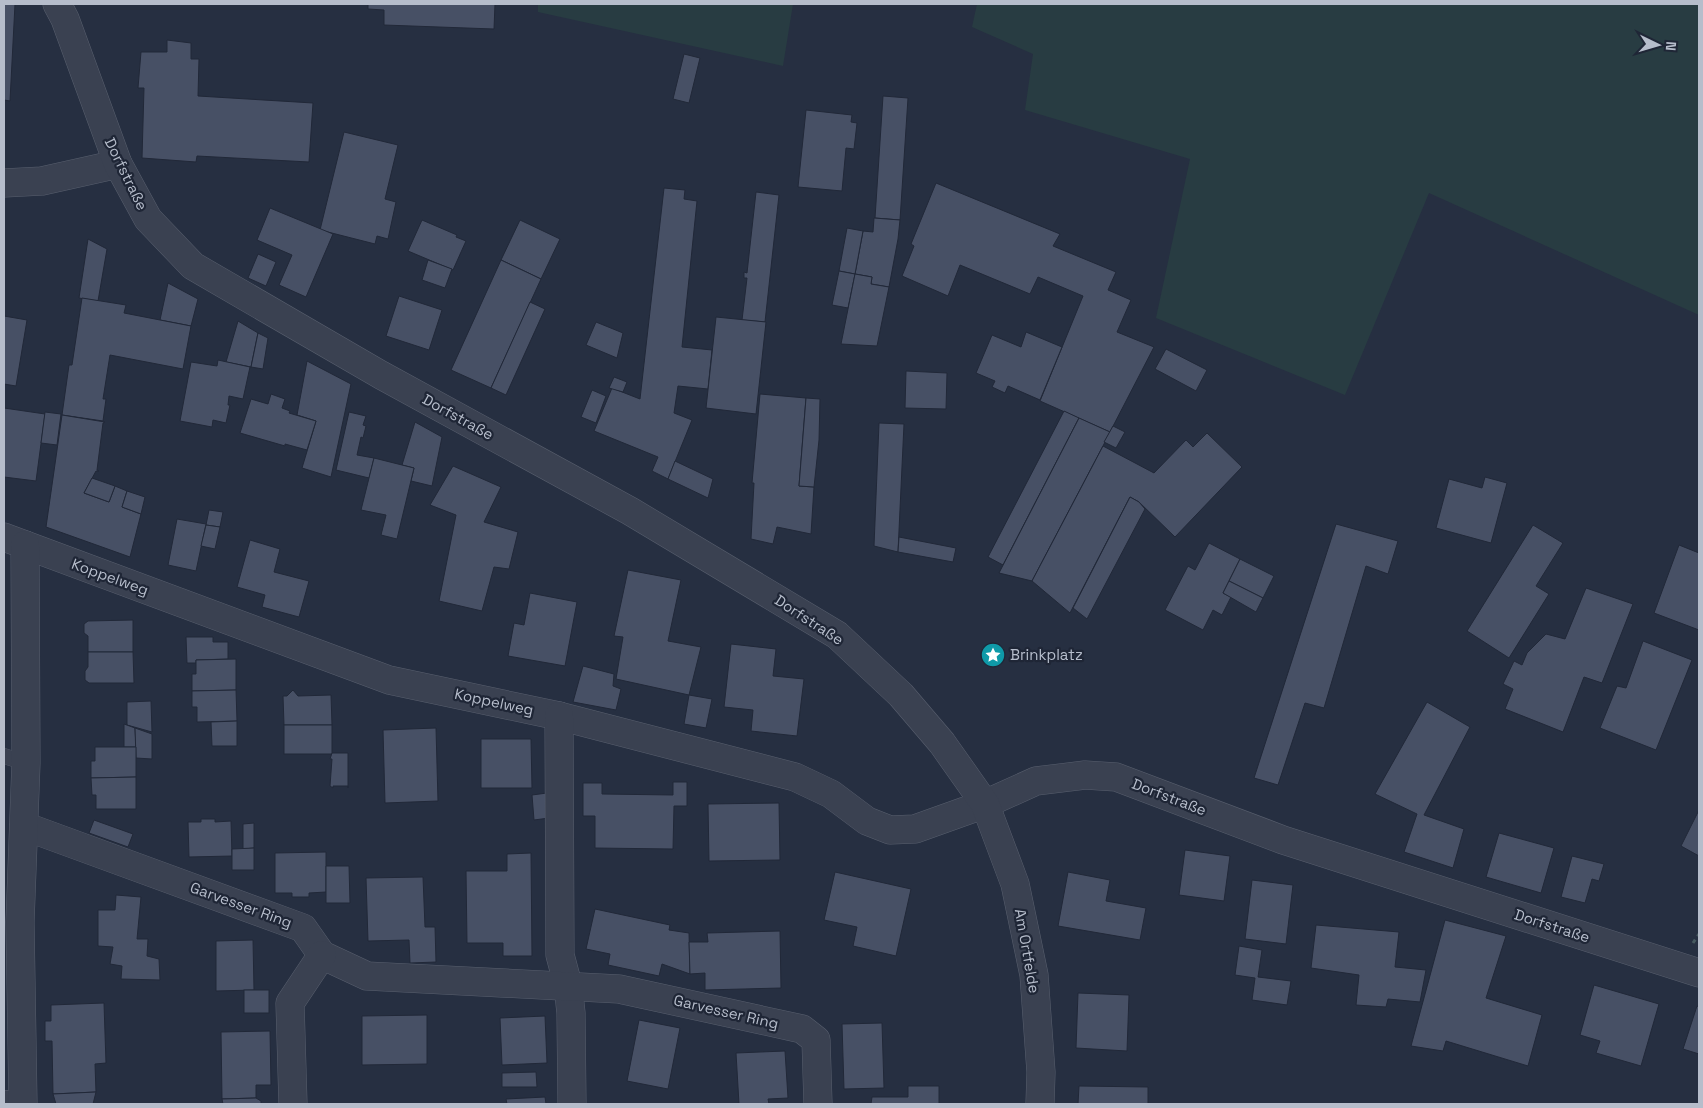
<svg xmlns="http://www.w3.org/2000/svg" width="1703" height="1108" font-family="'Space Grotesk',sans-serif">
<rect width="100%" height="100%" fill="#262f41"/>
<g fill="#283c42">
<polygon points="538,4 793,4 783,66 538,12"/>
<polygon points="977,4 1699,4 1699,315 1429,193 1345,395 1156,318 1190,159 1025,110 1033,54 972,27"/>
</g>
<g fill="#475065" stroke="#212838">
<polygon points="4,4 15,4 10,101 4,100"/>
<polygon points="368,4 495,4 494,29 384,25 384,10 368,9"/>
<polygon points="167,40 191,43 191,59 199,59 198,96 313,103 309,162 197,156 196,162 142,158 144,88 138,88 141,52 167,52"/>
<polygon points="684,54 700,58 689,103 673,99"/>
<polygon points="883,96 908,98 900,220 875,218"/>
<polygon points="806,110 852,115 851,122 857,123 854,149 846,148 842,191 798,187"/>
<polygon points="344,132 398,145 385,199 396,202 388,239 377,236 375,244 320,230"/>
<polygon points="936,183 1060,234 1053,246 1116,272 1108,290 1131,300 1117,332 1154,347 1110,432 1040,401 1083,296 1038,277 1030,294 960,265 948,296 902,276 914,246 911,244"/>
<polygon points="664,188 685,190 684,199 697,201 682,347 712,350 708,389 678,386 674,413 692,420 668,479 652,471 658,457 594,431 612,388 640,399"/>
<polygon points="756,192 779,195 765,322 742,320 747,278 744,278 744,272 747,273"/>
<polygon points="270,208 333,234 306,297 279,285 292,255 257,240"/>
<polygon points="874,218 900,220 898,239 889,287 871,284 872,277 855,274 863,231 873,232"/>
<polygon points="422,220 457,235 456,237 466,241 453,270 408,251"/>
<polygon points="520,220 560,239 541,279 501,260"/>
<polygon points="847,228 863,231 855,274 839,271"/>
<polygon points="88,239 107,249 98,301 79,298"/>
<polygon points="258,254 276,262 266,286 248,278"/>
<polygon points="428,260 452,269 445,288 422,280"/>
<polygon points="501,260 541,279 491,388 451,370"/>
<polygon points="839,271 855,274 848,308 832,305"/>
<polygon points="855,274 872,277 871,284 889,287 877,346 841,344"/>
<polygon points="168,283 198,299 191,326 160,320"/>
<polygon points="399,296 442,310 429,350 386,336"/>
<polygon points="82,298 126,305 124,313 191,326 183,369 110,355 103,399 106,399 103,421 62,415 69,365 72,365"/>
<polygon points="530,302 545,309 506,395 491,388"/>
<polygon points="4,316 27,320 16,386 4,384"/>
<polygon points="716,317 766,322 756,414 706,408"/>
<polygon points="238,321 258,333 251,367 226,362"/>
<polygon points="596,322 623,333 617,358 586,345"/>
<polygon points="1026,332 1062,347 1040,400 1008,386 1005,393 992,387 995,381 976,373 992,335 1021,347"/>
<polygon points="258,333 268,338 263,369 251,367"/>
<polygon points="1166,349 1207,370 1196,391 1155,369"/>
<polygon points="218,360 250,367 243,399 229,396 228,405 230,405 226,423 213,420 212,427 180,421 191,362 217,366"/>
<polygon points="307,361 351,384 331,477 302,468 316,421 297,415"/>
<polygon points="906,371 947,373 946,409 905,408"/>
<polygon points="614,377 627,382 623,392 609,388"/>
<polygon points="592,390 606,396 596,423 581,417"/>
<polygon points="271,394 285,399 282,408 290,411 289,413 316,421 307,450 285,444 285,446 240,433 251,399 268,404"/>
<polygon points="760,394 806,398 799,486 814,487 811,534 777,527 773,544 751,539 754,483 752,483"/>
<polygon points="806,398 820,399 819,440 814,487 799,486"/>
<polygon points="4,408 45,414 36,481 4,477"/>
<polygon points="1064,411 1079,418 1003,565 988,557"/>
<polygon points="45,412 61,414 57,445 41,443"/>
<polygon points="349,412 366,416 363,425 366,426 363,438 361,437 357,455 374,458 369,478 336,470"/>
<polygon points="62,415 105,422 103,423 97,470 99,471 96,471 84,493 109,502 115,486 127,491 122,507 141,514 130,557 46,527"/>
<polygon points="1079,418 1110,432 1103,446 1032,581 999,573"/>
<polygon points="415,422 442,437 432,486 411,481 414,468 402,465"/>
<polygon points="879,423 904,424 898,552 874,546"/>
<polygon points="1113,426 1125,432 1116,448 1104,442"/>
<polygon points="1207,433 1242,467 1175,537 1139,502 1130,497 1070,613 1032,581 1103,446 1154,473 1186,440 1193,447"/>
<polygon points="374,458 414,468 397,539 381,535 386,515 361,510"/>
<polygon points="675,461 713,479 708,498 668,479"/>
<polygon points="453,466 501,487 484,522 518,532 509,569 494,567 482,611 439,601 456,515 430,505"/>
<polygon points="1485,477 1507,483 1491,543 1436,528 1449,479 1482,488"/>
<polygon points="92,478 115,486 109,502 84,493"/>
<polygon points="127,491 145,497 141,514 122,507"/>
<polygon points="1130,497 1139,502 1145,509 1087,619 1073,608"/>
<polygon points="209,510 223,512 220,527 206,525"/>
<polygon points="177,519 206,524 196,571 168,565"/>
<polygon points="1336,524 1398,541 1388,574 1366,566 1324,708 1305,703 1278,785 1254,778"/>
<polygon points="206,525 220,527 215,549 201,546"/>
<polygon points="1533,525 1563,543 1536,586 1549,594 1509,658 1467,631"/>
<polygon points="899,537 956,548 953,562 898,552"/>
<polygon points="250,540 280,549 274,572 309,581 299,617 262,607 265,595 237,587"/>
<polygon points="1209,543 1240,559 1223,593 1231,597 1222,615 1213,610 1203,630 1165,610 1188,566 1195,570"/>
<polygon points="1679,545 1699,553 1699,630 1654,613"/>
<polygon points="1240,559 1274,576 1263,598 1229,581"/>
<polygon points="628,570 681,580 668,641 701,647 689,695 616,679 623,637 614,636"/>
<polygon points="1229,581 1263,598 1256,612 1223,593"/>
<polygon points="1586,588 1633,604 1602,683 1584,677 1563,732 1505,709 1513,689 1503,684 1514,661 1522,665 1527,653 1546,634 1565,639"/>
<polygon points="530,593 577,602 565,666 508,656 514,623 524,625"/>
<polygon points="133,620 133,652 88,652 88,636 84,633 84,624 88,621"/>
<polygon points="186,637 213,637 213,642 228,642 228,659 196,660 196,663 187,663"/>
<polygon points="1643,641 1692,660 1656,750 1600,728 1617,686 1626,688"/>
<polygon points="731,644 776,649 773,676 804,679 797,736 751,731 753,710 724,707"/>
<polygon points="88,652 133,652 134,683 89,683 85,680 85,671 88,667"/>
<polygon points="236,659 236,690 192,691 192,674 196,674 196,660"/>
<polygon points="583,666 614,674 613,686 621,689 616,710 573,702"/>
<polygon points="236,690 237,721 197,722 197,707 192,707 192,691"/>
<polygon points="293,690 298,696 331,695 332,725 284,725 283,696 287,696"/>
<polygon points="689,695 712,699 706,728 684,724"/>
<polygon points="151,701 152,732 127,725 127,702"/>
<polygon points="1427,702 1470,727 1424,815 1464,829 1453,868 1404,852 1417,814 1375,794"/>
<polygon points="237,721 237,746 212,746 211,722"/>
<polygon points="124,724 135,728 136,747 124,747"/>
<rect x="284" y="725" width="48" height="29"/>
<polygon points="135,728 152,734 152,759 136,758"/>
<polygon points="436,728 438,801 385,803 383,730"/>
<polygon points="481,739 531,739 532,788 481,788"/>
<polygon points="95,747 136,747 136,777 91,778 91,761 95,761"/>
<polygon points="332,753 348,753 348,788 348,786 333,786 333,788 330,786 332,759 330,759"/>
<polygon points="136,777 136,809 96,809 96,795 92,795 91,778"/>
<polygon points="673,782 687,782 687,806 674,806 673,849 595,848 595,816 583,816 583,783 602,783 602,794 673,795"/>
<polygon points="547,793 549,818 534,820 532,795"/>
<polygon points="779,803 780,860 709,861 708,804"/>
<polygon points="1699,810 1699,856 1681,846"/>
<polygon points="201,819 215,819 215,822 231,821 232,856 189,857 188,822 201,822"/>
<polygon points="94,820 133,834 128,847 89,833"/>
<polygon points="254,823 254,848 243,849 243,824"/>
<polygon points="1499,833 1554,848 1541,893 1486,877"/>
<polygon points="254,848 254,870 232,870 232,849"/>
<polygon points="1185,850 1230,856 1224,901 1179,895"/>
<polygon points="326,852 326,892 309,893 309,897 292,897 292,893 275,893 275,853"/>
<polygon points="531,853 532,956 503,956 503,943 467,943 466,871 507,871 507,854"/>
<polygon points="1572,856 1604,864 1599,881 1592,879 1585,903 1561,897"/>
<polygon points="326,866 349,866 350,903 326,903"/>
<polygon points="835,872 911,889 896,956 853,946 857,927 824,920"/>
<polygon points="1068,872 1110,880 1106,901 1146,908 1140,940 1058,926"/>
<polygon points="423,877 425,927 435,927 436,962 410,963 409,940 368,941 366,878"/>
<polygon points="1252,880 1293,885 1286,944 1245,939"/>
<polygon points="116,895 141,897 137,939 148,939 147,956 159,959 160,980 121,979 122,966 110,964 113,947 98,946 98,910 115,910"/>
<polygon points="595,909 670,925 669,930 689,933 690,974 662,964 659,976 608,965 610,954 586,949"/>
<polygon points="1445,920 1506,936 1486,998 1542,1015 1528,1066 1446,1041 1443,1051 1411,1046"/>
<polygon points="1316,925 1399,932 1395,967 1426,970 1420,1002 1388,999 1386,1007 1356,1005 1359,975 1311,968"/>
<polygon points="780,931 781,988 705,990 705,973 690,974 689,942 708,942 707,933"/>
<polygon points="253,940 254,990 216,991 216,941"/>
<polygon points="1239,946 1262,950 1258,977 1291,981 1287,1005 1252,1000 1255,978 1235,975"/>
<polygon points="1594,985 1659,1004 1641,1066 1596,1053 1600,1041 1580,1035"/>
<rect x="244" y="990" width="25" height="23"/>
<polygon points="1078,993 1129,995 1127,1051 1076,1048"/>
<polygon points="104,1003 106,1063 95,1064 96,1092 53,1094 52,1041 45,1041 45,1021 51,1021 51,1005"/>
<polygon points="1697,1006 1699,1007 1699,1054 1683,1049"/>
<polygon points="427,1015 427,1064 362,1065 362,1016"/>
<polygon points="545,1016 547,1063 502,1065 500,1018"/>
<polygon points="639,1020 680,1028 668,1089 627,1081"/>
<polygon points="882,1023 884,1088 844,1089 842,1024"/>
<polygon points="270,1031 271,1085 256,1085 256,1098 222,1099 221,1032"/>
<polygon points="785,1051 788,1098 768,1099 769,1104 739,1104 736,1053"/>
<polygon points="536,1072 537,1087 502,1087 502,1073"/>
<polygon points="908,1086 939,1086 939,1104 871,1104 872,1097 908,1097"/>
<polygon points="1079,1086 1148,1087 1148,1104 1078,1104"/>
<polygon points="96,1092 93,1104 56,1104 53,1094"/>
<polygon points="545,1097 546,1104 507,1104 506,1099"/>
<polygon points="256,1098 261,1101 261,1104 223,1104 222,1099"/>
</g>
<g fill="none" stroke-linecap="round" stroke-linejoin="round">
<g stroke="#585f6e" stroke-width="16">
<g id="service">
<polyline points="4,756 26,763"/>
<polyline points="4,1098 23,1098"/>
</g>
</g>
<g stroke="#585f6e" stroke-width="29">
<g id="minor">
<polyline points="4,183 42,181 118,164"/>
<polyline points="4,537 389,680 559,716 795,777 831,794 867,821 890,830 915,829 985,804 1036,781 1085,775 1116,777 1283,840 1699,973"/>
<polyline points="559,716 560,955 568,985 571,1013 572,1104"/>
<polyline points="24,826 303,928 322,955 367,976 619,989 802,1029 816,1040 818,1104"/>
<polyline points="23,1104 20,922 26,763 25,545"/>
<polyline points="293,1104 290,1003 322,955"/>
</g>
</g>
<g stroke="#585f6e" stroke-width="29">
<polyline id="tertiary" points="57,4 65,19 118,164 148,219 193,266 381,375 630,511 837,635 901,695 942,743 985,804 1015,884 1034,975 1041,1072 1040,1104"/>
</g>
<polyline stroke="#46595f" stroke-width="3" stroke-dasharray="4 4" stroke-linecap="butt" points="1693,943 1699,934"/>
<use href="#service" stroke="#3a4151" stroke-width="15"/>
<use href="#minor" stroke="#3a4151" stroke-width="28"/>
<use href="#tertiary" stroke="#3a4151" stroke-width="28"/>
</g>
<defs>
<g id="sight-disc" transform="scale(1.25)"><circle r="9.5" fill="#0f9aa8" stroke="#1f2636"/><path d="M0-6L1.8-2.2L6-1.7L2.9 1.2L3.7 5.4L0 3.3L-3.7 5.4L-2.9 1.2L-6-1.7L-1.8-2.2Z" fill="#fff"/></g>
</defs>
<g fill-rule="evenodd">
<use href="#sight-disc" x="993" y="655"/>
</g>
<g text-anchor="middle" stroke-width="4.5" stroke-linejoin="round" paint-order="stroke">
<g font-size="15" fill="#b6bdcb" stroke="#1f2636">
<text transform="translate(126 174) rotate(64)" y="5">Dorfstraße</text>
<text transform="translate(458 417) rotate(29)" y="5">Dorfstraße</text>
<text transform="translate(110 577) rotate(20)" y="5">Koppelweg</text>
<text transform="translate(809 620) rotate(33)" y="5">Dorfstraße</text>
<text transform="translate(494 702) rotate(12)" y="5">Koppelweg</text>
<text transform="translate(1169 797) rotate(21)" y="5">Dorfstraße</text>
<text transform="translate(241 905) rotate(20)" y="5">Garvesser Ring</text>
<text transform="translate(1552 926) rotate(18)" y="5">Dorfstraße</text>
<text transform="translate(1027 951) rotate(80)" y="5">Am Ortfelde</text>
<text transform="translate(726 1012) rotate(13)" y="5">Garvesser Ring</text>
</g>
<g font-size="15" fill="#b6bdcb" stroke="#1f2636" text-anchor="start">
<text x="1010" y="660">Brinkplatz</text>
</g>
</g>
<rect width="1703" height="1108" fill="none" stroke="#b6bdcb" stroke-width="10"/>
<g transform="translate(1658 45) rotate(95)" stroke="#1f2636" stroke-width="4" paint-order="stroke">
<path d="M0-4L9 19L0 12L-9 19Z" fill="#b6bdcb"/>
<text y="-8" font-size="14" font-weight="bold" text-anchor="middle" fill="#b6bdcb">N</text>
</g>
</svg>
